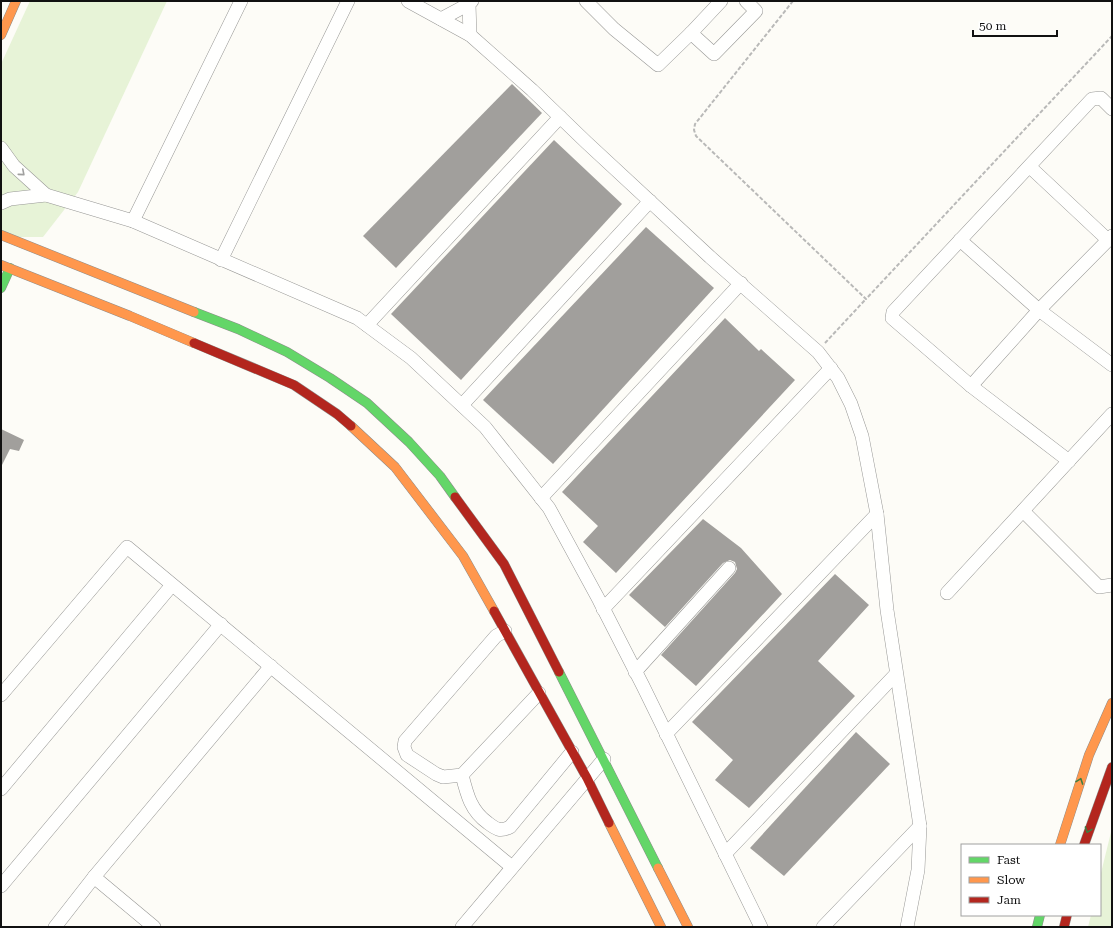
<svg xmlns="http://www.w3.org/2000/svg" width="1113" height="928" font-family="'Roboto Serif',serif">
<rect width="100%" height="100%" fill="#fdfcf7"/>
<g fill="#e7f3d7">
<polygon points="30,1 167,1 78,192 43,237 1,237 1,64"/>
<polygon points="1112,828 1112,927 1088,927 1091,915 1100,915 1100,877"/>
</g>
<g fill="#a19f9c">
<polygon points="512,84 542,113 396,268 363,236"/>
<polygon points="554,140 622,204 461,380 391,314"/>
<polygon points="646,227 714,288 553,464 483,400"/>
<polygon points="725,318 759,351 761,349 795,380 616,573 583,542 598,526 562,492"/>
<polygon points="1,429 24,440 19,451 10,449 1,467"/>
<polygon points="703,519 741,548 782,594 696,686 661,655 735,573 737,569 735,562 730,560 723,563 665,627 629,595"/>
<polygon points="835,574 869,605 818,661 855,696 749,808 715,780 733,760 692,722"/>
<polygon points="856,732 890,764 784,876 750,848"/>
</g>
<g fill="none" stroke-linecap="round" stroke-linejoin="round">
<g stroke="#979795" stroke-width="14">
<g id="street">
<polyline points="408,1 470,35 532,90 586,142 710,257 818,352 838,378 851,404 862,436 877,514 887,610 920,826 918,870 907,927"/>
<polyline points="586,1 614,29 658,65 691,33 714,54 756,11 746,1"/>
<polyline points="441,19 469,4"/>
<polyline points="691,33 721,1"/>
<polyline points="470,35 469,4 472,1"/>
<polyline points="1,148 14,166 46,195"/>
<polyline points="1030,167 1108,240"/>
<polyline points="1,203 10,199 46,195 133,221 357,318 411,358 485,427 549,508 599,600 643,686 761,927"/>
<polyline points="133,221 241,1"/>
<polyline points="960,240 1039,310 1112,365"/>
<polyline points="221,260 348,1"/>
<polyline points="367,325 560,117"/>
<polyline points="971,386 1039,310 1112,236"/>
<polyline points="462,405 650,201"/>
<polyline points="1069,461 971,386 892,318 893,312 1092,99 1101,98 1112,109"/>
<polyline points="541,498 741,283"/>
<polyline points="1023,511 1099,587 1112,585"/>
<polyline points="947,593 1112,414"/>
<polyline points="603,609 831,368"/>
<polyline points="505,631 496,636 405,741 404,747 407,755 436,774 443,777 462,775 539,693"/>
<polyline points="635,672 729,568"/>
<polyline points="1,695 127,547 512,867"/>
<polyline points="666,734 877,514"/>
<path d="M462,775C467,795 471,811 488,823C496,829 500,832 510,827L572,752"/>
<polyline points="1,789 172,585"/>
<polyline points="725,854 896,674"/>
<polyline points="94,877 271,666"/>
<polyline points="1,886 221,624"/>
<polyline points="55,927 94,877 154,927"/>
<polyline points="462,927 604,759"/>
<polyline points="823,927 920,826"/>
</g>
</g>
<g stroke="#8e8d8b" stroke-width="10">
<g id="fast">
<polyline points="1,288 10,268"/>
<polyline points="194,312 238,329 287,352 330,378 367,403 409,442 440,476 455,497"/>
<polyline points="559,672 658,868"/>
<polyline points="1037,927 1040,915"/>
</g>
</g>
<g stroke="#8e8d8b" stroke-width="10">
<g id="slow">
<polyline points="1,35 16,1"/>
<polyline points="1,235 194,312"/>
<polyline points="1,265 130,316 194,343"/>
<polyline points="351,426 395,467 463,556 494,611"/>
<polyline points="609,823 661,927"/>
<polyline points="1060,845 1089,755 1112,703"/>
<polyline points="658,868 688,927"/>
</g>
</g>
<g stroke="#8e8d8b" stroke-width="10">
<g id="jam">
<polyline points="194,343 294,385 337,414 351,426"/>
<polyline points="455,497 504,564 559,672"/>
<polyline points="494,611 587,778 609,823"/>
<polyline points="1084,845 1112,767"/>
<polyline points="1064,927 1067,915"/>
</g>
</g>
<g stroke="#b9b9b8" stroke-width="2" stroke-dasharray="4 2" stroke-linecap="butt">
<polyline points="793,1 695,124 694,130 696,136 866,299 1112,36"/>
<polyline points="825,343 865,300"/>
</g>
<use href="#street" stroke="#fffffe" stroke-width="13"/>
<use href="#fast" stroke="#63d668" stroke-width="9"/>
<use href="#slow" stroke="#ff974d" stroke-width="9"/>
<use href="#jam" stroke="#b3261e" stroke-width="9"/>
</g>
<defs><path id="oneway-chevron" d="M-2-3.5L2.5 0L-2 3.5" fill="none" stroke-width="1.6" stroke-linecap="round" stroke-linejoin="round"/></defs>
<use stroke="#a0a09f" href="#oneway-chevron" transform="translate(22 173) rotate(41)"/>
<g stroke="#3e7d41">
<use href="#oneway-chevron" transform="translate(1080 781) rotate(-70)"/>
<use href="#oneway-chevron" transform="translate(1088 830) rotate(110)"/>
</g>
<rect width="1113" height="928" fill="none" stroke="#111111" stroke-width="4"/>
<rect x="961" y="844" width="140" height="72" fill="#ffffff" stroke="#a0a0a0"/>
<rect x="969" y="857" width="20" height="6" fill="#63d668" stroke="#a0a0a0"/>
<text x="997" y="864" font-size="12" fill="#111111">Fast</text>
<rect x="969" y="877" width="20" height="6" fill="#ff974d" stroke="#a0a0a0"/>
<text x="997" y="884" font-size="12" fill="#111111">Slow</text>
<rect x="969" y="897" width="20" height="6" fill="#b3261e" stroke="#a0a0a0"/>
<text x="997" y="904" font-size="12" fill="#111111">Jam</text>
<path d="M973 30v6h84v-6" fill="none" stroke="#111111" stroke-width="2"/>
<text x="979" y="30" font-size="12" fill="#111111" stroke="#ffffff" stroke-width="3" paint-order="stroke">50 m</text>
</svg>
